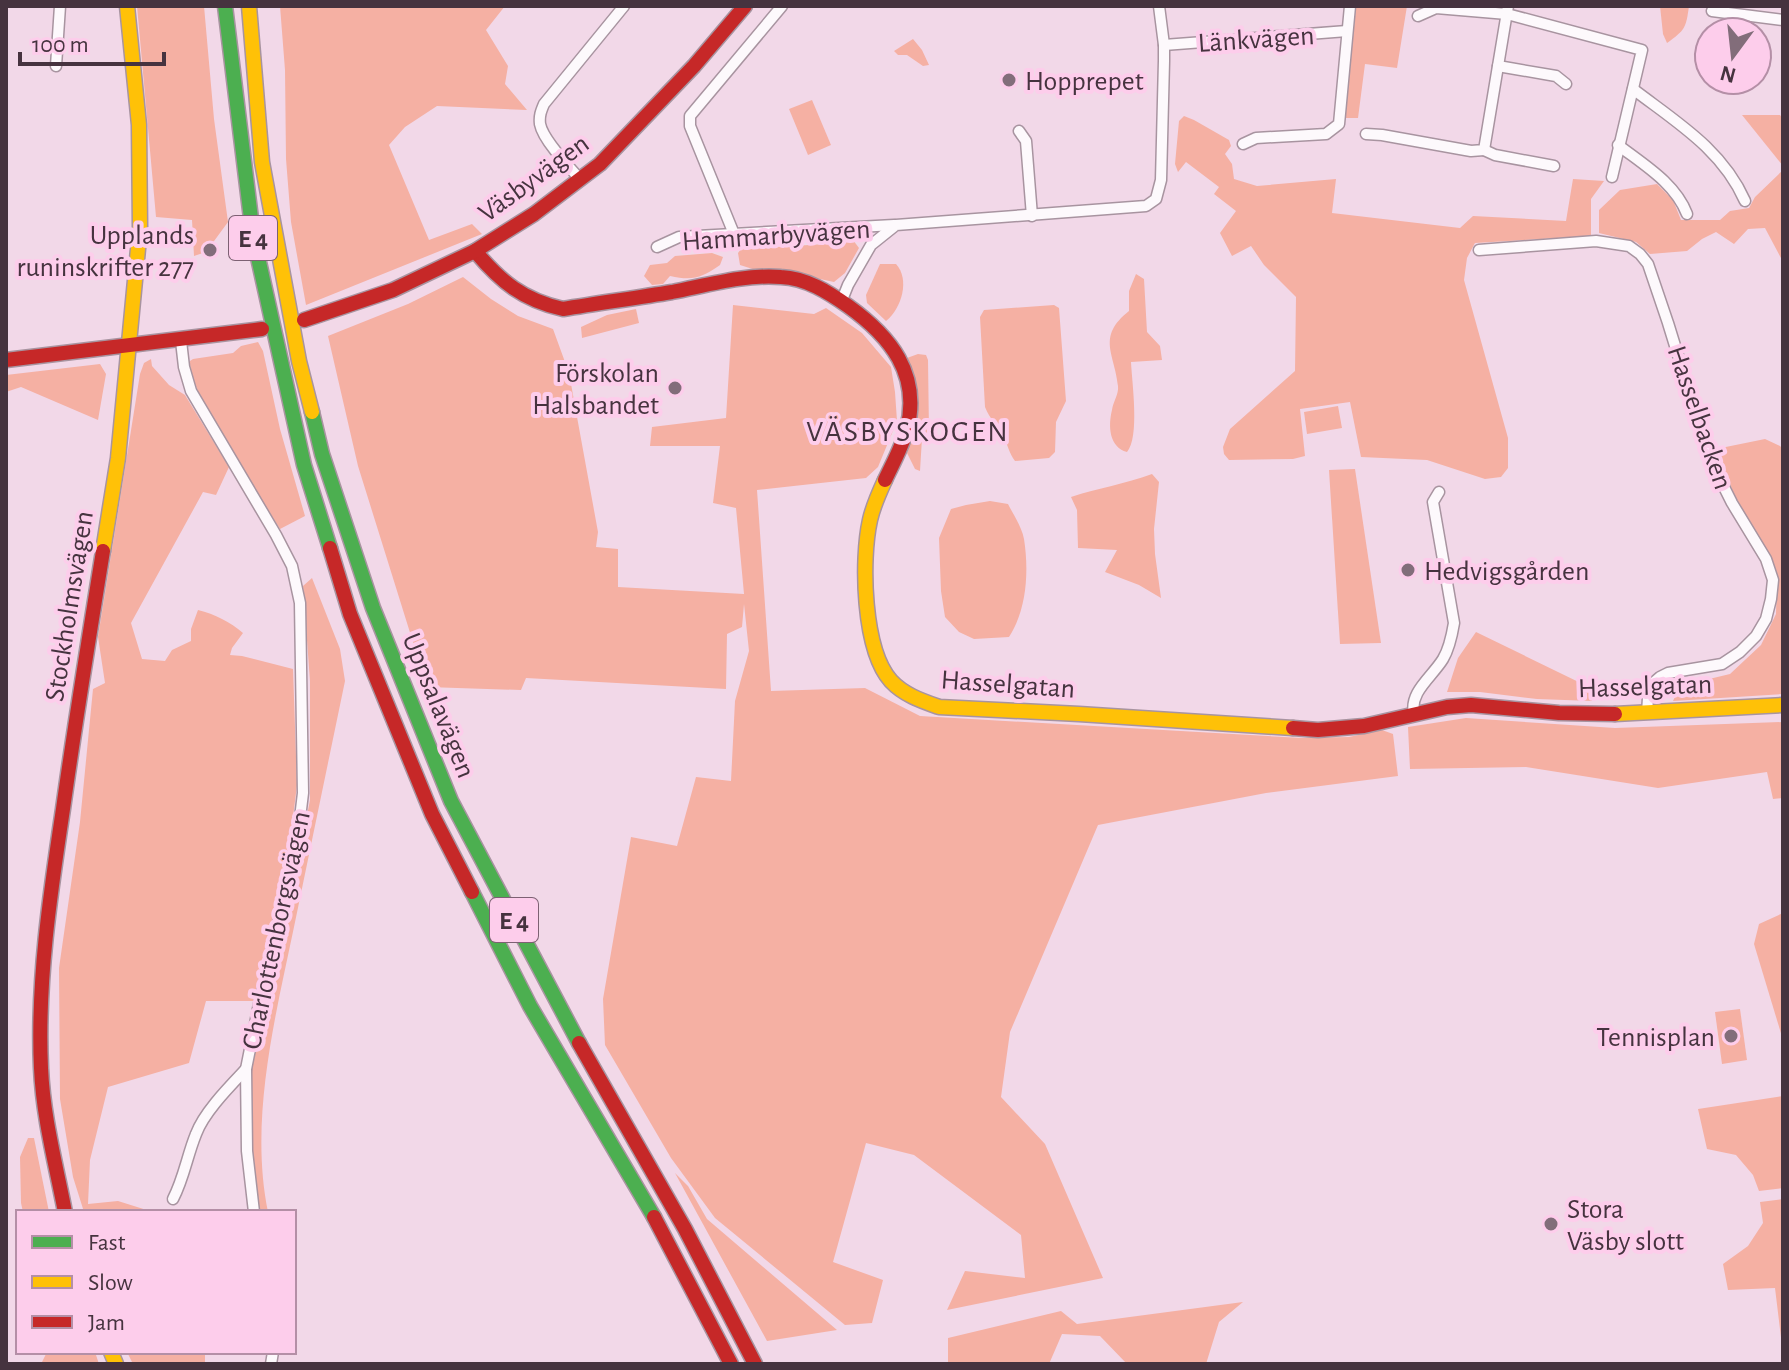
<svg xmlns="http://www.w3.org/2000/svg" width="1789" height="1370" font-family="'Alegreya Sans',sans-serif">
<rect width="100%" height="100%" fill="#f2d8e8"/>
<g fill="#f5b0a3">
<polygon points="137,6 204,6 214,119 228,222 206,252 194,256 192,220 156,217"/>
<polygon points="280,6 505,6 486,30 508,66 505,84 527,110 437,106 405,127 389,145 429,240 472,224 482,234 306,305 291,222 286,159 285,70"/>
<polygon points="1356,6 1407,6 1397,68 1365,64 1358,118 1345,118"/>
<path d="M1660,6H1689C1686,28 1685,30 1667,43L1663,34Z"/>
<polygon points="913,39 922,50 929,65 923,66 907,55 898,55 894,51"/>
<polygon points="812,100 831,145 808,155 789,109"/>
<polygon points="1742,115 1780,115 1783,119 1783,166"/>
<polygon points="1184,116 1194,120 1229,140 1231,146 1225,154 1232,164 1234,179 1257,186 1336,179 1332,213 1460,228 1473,216 1566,221 1573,179 1604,181 1591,199 1591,236 1475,243 1467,258 1464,280 1508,438 1508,468 1501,477 1485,479 1427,460 1361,457 1350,402 1300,409 1305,456 1293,459 1229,460 1224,454 1223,447 1230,429 1295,371 1296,297 1264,265 1251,246 1232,256 1220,233 1236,211 1214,194 1219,187 1186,162 1178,172 1175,164 1179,121"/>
<polygon points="1783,170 1783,268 1782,260 1765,228 1748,229 1734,244 1716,232 1702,239 1687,251 1650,254 1636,242 1599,233 1599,210 1620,190 1657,184 1673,200 1681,220 1720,220 1730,211 1749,208 1755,197"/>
<polygon points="826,240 853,240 859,248 845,273 834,282 792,273 759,271 740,265 738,253 741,249 826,244"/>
<path d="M712,253L723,257L720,265C701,278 693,281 670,276L663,284L652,285L644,276L650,265L667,263L675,256Z"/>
<path d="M880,264H896C910,279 902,308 886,321L867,303L866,295Z"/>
<path d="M1136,274L1144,279L1147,332L1160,346L1162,360L1131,362C1132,383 1140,437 1127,452C1109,447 1108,426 1112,410C1113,402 1119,394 1118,386C1115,354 1096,337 1129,311V291Z"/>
<polygon points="463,277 491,299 518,316 553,329 569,373 598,532 596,547 618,549 618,587 744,594 736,508 713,503 720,446 650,446 652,427 726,418 733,305 814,314 826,308 862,333 891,367 895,392 897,421 878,467 866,478 757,490 771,691 865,688 920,716 1302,738 1349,737 1382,730 1393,734 1398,776 1266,793 1098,825 1010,1032 1001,1097 1045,1144 1103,1278 947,1310 965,1271 1025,1278 1021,1235 914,1155 866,1143 833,1262 883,1280 872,1323 845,1325 715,1218 671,1158 605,1045 603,999 631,837 677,846 696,777 731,781 735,701 749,651 744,604 742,627 727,634 726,689 526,678 521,690 427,687 358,466 328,336 408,304"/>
<path d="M1054,305L1059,308L1066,401L1056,422L1055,452L1049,458L1015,461C1009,453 1008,445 1003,436C998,425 990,420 985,407L980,317L984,310Z"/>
<polygon points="636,309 639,323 582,338 581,327 607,315"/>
<path d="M258,342L263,351L280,429L305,516L280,529C264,505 250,480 235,455C222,433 188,385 190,361L193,359L233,353L241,346Z"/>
<path d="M918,354L926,355L928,360L929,432L922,438L920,471L915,469L907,453C920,418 912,393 907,358Z"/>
<path d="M151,359L152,366L169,385L185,395L229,467L216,495L203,492L131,623L142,659L165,661L172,650L191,641V629L198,610C215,614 230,622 243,633L232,648L230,655L242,656L293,669L297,785L290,841L254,1001H206L189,1063L108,1087L90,1160L88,1204L118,1201L153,1212H84L73,1177L60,1099L59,968L80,822L93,689L105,683L98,637L140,374L144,363Z"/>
<polygon points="100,364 106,374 98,420 21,387 6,392 6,375"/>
<polygon points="1338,406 1342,428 1307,434 1304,412"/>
<polygon points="1765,439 1780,446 1783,449 1783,694 1673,701 1680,686 1730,674 1761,645 1776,614 1777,572 1734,494 1716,449"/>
<polygon points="1355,469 1381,643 1340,644 1329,470"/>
<path d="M1152,474L1159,482L1154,529L1155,554L1161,598L1139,585L1105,572L1117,550L1078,548L1077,510L1071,497C1098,488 1125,484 1152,474Z"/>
<path d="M990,501L1008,504C1013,514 1022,527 1024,539C1029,571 1027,609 1009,637L974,639L959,632L945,617L941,591L939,538L951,509L966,505Z"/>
<path d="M312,578L340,649L345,681C328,763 311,845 294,927C275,1018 249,1120 268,1212H258L251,1150V1074L258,1029L287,920L310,800V681L303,586Z"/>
<polygon points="1476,632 1593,689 1592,701 1537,699 1480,692 1447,692 1458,658"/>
<polygon points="1466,718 1615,728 1783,722 1783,798 1773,799 1767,772 1658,788 1526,767 1410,769 1408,727"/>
<polygon points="1783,913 1783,1040 1754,944 1759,924"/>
<polygon points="1740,1009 1747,1060 1722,1064 1715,1012"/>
<polygon points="1783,1096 1783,1188 1759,1191 1753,1175 1736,1155 1707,1149 1698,1109"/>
<polygon points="28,1138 34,1138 49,1212 23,1212 21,1203 20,1157"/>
<polygon points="675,1173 688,1186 707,1219 837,1330 767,1341"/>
<polygon points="1783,1199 1783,1354 1775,1288 1728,1290 1723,1264 1748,1246 1763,1223 1760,1202"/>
<polygon points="1243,1302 1219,1322 1206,1364 1127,1364 1100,1336 1062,1334 1049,1364 948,1364 948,1338 1061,1311 1077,1324"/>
<polygon points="47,1352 95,1352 99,1364 41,1364"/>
<polygon points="127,1352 205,1352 205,1364 133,1364"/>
</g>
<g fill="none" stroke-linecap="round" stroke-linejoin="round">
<g stroke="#a894a0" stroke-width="13">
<g id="street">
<polyline points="1712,11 1783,20"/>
<polyline points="1418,16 1436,8 1507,14 1642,50 1612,177"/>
<polyline points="1164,45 1347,31"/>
<polyline points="56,66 60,6"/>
<polyline points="1498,66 1556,76 1566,84"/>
<path d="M1633,89C1676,122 1722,149 1745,201"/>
<polyline points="1019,131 1026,141 1032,216"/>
<polyline points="1366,134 1382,135 1471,151 1484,150 1508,6"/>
<polyline points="1243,144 1256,138 1326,134 1339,124 1350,6"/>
<path d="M1618,145C1644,165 1675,183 1687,214"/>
<polyline points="1484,150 1495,155 1554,166"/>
<path d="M580,179C569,167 543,140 540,124C539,116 541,111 544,104L624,6"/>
<polyline points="734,234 690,126 690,116 782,6"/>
<polyline points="657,247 679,237 894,225"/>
<polyline points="1479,250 1596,241 1629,246 1640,254 1648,264 1668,323 1710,459 1732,503 1766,559 1773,580 1771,599 1766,619 1756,636 1740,652 1722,664 1668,673 1660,677 1653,683 1648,698 1647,713"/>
<polyline points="842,300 848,285 871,245 896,225 1146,206 1156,199 1161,180 1164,61 1164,45 1159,6"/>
<polyline points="181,341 184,367 191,391 276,535 292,566 300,603 303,793 297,843 259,1004 246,1069 247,1151 254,1212"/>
<path d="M1414,714C1409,692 1432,677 1443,659C1449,649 1452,635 1454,623L1433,502L1439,492"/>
<path d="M173,1199C184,1178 187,1156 196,1134C204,1112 230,1086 246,1069"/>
<polyline points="271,1364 273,1352"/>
</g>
</g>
<g stroke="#a894a0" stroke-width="17">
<g id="fast">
<polyline points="225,6 253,235 304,465 330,548"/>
<polyline points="312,412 322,454 373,608 451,801 579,1043"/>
<polyline points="472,892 530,1006 654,1217"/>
</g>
</g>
<g stroke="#a894a0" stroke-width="17">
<g id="slow">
<polyline points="249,6 262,162 299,361 312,412"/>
<path d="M885,480C879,493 873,506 870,520C861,560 863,650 891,681C904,695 922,701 939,707L1079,714L1293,728"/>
<polyline points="103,551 118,458 140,228 139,125 127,6"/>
<polyline points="1615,714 1783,705"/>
<polyline points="111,1352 116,1364"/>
</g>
</g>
<g stroke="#a894a0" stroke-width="17">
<g id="jam">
<path d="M475,251C501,282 523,300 563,309C599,303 636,298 672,292C708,285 745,274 781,277C806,278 828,292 848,306C890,336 921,374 907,429C902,447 893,463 885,480"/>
<polyline points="304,320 393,290 475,251 534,214 600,164 694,66 745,6"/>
<polyline points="6,360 262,329"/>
<polyline points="330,548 350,614 432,814 472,892"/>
<polyline points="1293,728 1318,730 1364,726 1447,707 1471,705 1559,713 1615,714"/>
<polyline points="579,1043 685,1229 755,1364"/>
<path d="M65,1212C56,1165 43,1117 41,1068C37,982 50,895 63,809C75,723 89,637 103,551"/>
<polyline points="654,1217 731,1364"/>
</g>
</g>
<use href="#street" stroke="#fdf9fc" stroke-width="10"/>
<use href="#fast" stroke="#4caf50" stroke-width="14"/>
<use href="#slow" stroke="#ffc107" stroke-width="14"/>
<use href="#jam" stroke="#c62828" stroke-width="14"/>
</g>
<g fill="#826d7a" stroke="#fdcdeb" stroke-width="3">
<circle cx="1009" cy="80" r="8"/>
<circle cx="210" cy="250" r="8"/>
<circle cx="675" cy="388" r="8"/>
<circle cx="1408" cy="570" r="8"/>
<circle cx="1731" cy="1036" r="8"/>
<circle cx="1551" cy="1224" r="8"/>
</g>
<g text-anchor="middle" stroke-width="8" stroke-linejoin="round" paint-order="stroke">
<g fill="#fdcdeb" stroke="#7d6173" stroke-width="2">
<rect x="229" y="216" width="48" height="44" rx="6"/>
<rect x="490" y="898" width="48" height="44" rx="6"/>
</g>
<g font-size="26" font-weight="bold" fill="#46333f">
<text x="253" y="247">E 4</text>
<text x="514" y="929">E 4</text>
</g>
<g font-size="28" fill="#46333f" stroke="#fdcdeb">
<text transform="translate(1256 38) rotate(-4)" y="10">Länkvägen</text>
<text transform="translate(533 177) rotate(-36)" y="10">Väsbyvägen</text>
<text transform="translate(776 234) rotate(-4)" y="10">Hammarbyvägen</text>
<text transform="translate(1701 417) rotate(71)" y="10">Hasselbacken</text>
<text transform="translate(68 606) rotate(-81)" y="10">Stockholmsvägen</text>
<text transform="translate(1008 683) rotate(4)" y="10">Hasselgatan</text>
<text transform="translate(1645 685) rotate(-2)" y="10">Hasselgatan</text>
<text transform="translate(440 705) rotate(68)" y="10">Uppsalavägen</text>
<text transform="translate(275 930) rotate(-78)" y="10">Charlottenborgsvägen</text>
</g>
<g font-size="28" fill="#46333f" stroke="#fdcdeb" text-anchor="start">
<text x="1025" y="90">Hopprepet</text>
<text x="194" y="244" text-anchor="end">Upplands<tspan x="194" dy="32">runinskrifter 277</tspan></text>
<text x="659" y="382" text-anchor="end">Förskolan<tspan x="659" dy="32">Halsbandet</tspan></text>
<text x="1424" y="580">Hedvigsgården</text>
<text x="1715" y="1046" text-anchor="end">Tennisplan</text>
<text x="1567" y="1218">Stora<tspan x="1567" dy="32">Väsby slott</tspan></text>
</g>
<g font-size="30" letter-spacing="2" fill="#46333f" stroke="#fdcdeb">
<text x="908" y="441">VÄSBYSKOGEN</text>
</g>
</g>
<rect width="1789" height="1370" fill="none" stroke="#46333f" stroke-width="16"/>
<rect x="16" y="1210" width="280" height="144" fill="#fdcdeb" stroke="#b48fa6" stroke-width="2"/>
<rect x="32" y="1236" width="40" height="12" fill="#4caf50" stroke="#b48fa6" stroke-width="2"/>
<text x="88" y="1250" font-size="24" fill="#46333f">Fast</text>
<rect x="32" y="1276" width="40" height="12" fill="#ffc107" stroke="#b48fa6" stroke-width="2"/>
<text x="88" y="1290" font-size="24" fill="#46333f">Slow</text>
<rect x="32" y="1316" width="40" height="12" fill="#c62828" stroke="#b48fa6" stroke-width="2"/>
<text x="88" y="1330" font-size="24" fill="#46333f">Jam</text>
<g transform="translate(1733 56) rotate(195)"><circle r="38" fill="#fdcdeb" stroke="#b48fa6" stroke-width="2"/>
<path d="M0-6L14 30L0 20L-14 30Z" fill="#826d7a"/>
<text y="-12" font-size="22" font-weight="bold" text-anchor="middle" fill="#46333f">N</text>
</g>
<path d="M20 52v12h144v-12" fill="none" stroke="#46333f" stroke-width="4"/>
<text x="32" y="52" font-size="24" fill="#46333f" stroke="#fdcdeb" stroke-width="6" paint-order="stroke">100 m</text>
</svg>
